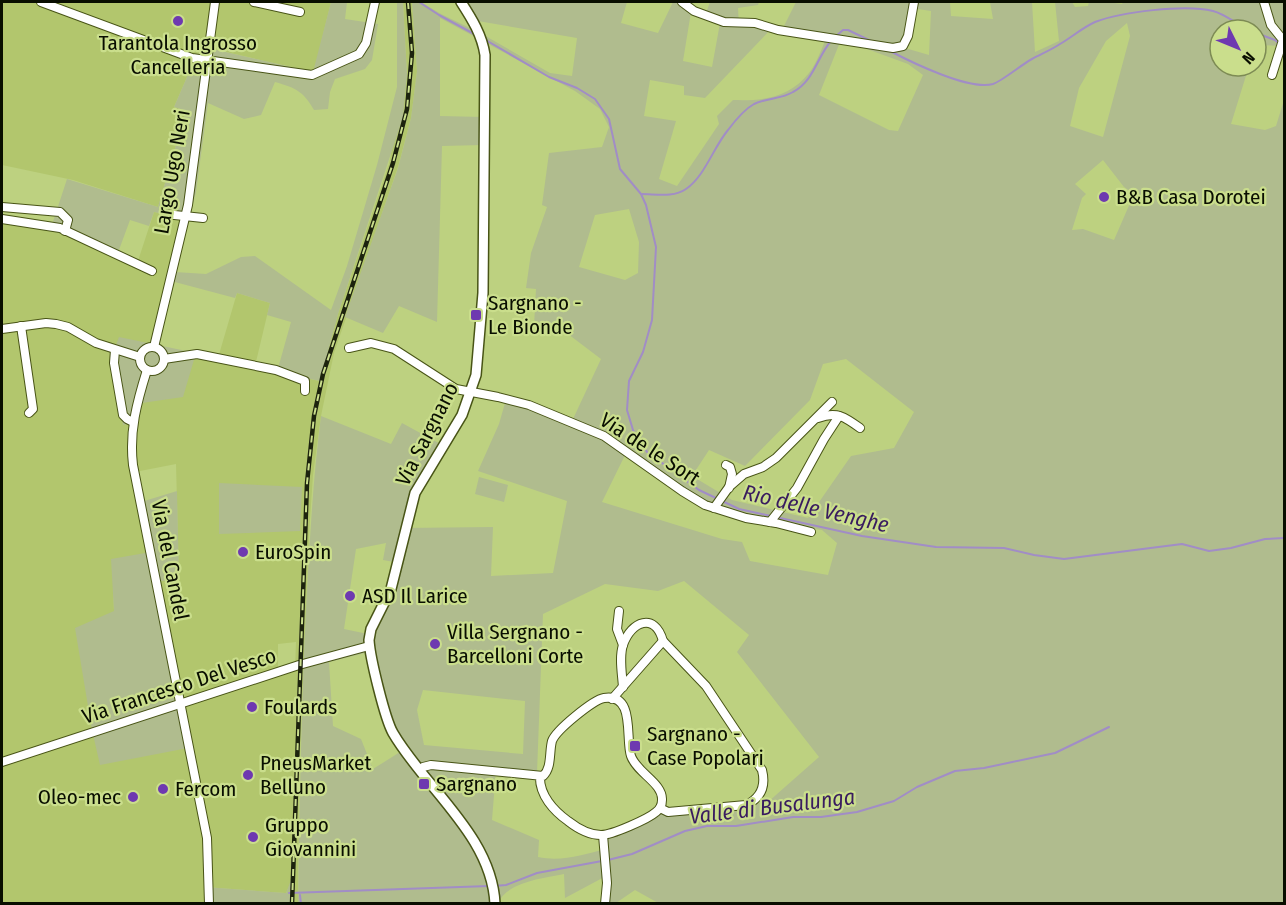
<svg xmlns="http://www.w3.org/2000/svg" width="1286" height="905" font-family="'Fira Sans Condensed',sans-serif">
<rect width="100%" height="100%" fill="#bdd180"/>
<g fill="#b2c66d" fill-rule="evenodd">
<polygon points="2,2 331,2 314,72 217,50 197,54 174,107 186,111 158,207 73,180 2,165"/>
<path d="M403,2H412L417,71L411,118L398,167L334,353L321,416L313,475L309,535L299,780L298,903H291V882L286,893L205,887L206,903L2,904V223L59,232L136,267L154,212L189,219L175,272L135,404L196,353L218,358L237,293L270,303L255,366L319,381L338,314L389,164L407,74ZM176,464L179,580L159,581L114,611L113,589L151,553L135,472ZM296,642L295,671L278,677V644Z"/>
</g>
<g fill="#b0bc8e" fill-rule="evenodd">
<path d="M331,2H347L345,19L378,24L372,60L365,69L335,79L330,92L328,109L314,110C303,91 296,88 275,82L261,115L244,119L208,103L196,192L189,219L154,212L149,226L130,220L116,258C96,248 73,234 50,231L67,179L158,207L186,111L174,107L197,54L217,50L313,72Z"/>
<polygon points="397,2 403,2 407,74 403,117 338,314 320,381 277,372 291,322 267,315 270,303 237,293 235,298 171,281 175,272 206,274 241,257 255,256 331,310 347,266 377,165 397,87"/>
<path d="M412,2H421L441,14L482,34L550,73L572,76L577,38L478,21L466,2H627L621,23L658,33L673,2H680L691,12L683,61L712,67L720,23L705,16L710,2H759L758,5L738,8L739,26H774L705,98L684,95V86L650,80L644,116L676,121L659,179L677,186L719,124L717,116L733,100C763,101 789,98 809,73C817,63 822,47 828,35L783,28L796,2H950L951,16L993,19L990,2H1032L1035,52L1059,41L1055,2H1072L1075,7L1088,6L1089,2H1107L1122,4L1123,2H1284V46L1256,45V30H1220V66H1249L1231,124L1265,130L1276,126L1284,100V903L660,904L635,890L616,903L610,904L608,875L565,898L564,874C544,878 507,882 498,903L298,904C299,820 301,736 304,652C308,573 311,495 321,416L391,444L402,423L446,447L426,480L403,528L493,527L491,576L553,573L567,501L478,471L499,424L507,396L573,419L601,359L564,331L534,326L536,289L526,288L531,253L547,207L542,205L549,153L602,147L609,127L600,109L575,91L440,18V116L483,117V145L442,146L437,322L399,306L383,333L345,317L398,168L411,118L417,71ZM911,8L931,11L929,55L905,48ZM1127,23L1130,36L1103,137L1070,126L1079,88L1106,41ZM842,37L855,39L867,49L908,64L923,75L898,131L889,130L819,95ZM1103,160L1124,187L1134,194L1114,240L1083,229L1072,230L1082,198L1086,194L1075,184ZM629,209L639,242L638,273L625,280L579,267L595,215ZM846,359L914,412L894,448L851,456L808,518L732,500L692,476L709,450L745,466L810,400L823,364ZM628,449L697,498L732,512L822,530L837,543L828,575L750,561L742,542L722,539L602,502ZM386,543L383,560L394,562L387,596L368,634L344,629L356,549ZM684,581L749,635L737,652L819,757L768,802L662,813L605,837V849C583,855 561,862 538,857L539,840L492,820L496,770L537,773L543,614L605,584L658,591ZM369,652L393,726L408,747L373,769L361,739L333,726L329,662ZM423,690L525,701L523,754L424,745L417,710Z"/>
<polygon points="119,337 196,353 183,397 135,404 131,423 123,425 113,370 109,363"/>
<polygon points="479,477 508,485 504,502 475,494"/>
<polygon points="219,483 302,487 300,531 219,534"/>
<polygon points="177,491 179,580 159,581 188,748 100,765 92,730 75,628 114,611 111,559 151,552 141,502"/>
<polygon points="291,880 291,903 206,903 205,887 286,893"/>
</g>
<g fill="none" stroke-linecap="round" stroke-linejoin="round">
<g stroke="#a18dc6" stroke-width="2">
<polyline points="419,2 439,15 476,35"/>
<polyline points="1256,33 1275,40 1284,48"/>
<polyline points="835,37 843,30 848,30 871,41"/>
<polyline points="484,39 549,77 577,88 595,99 609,119 620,169 641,194 646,205 656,247 652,320 643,352 629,381 627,410 633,430 647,452 699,490 739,509 862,536 936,547 1004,548 1034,555 1064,559 1182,544 1209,551 1231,548 1265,539 1284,538"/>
<path d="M890,51C911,62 970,91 993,84C1002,81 1021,65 1032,59C1041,54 1051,50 1060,44C1072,37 1082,28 1095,22C1121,12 1185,4 1213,11C1225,14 1238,25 1249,30"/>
<path d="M641,194C656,194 673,198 686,189C705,176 713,148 728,130C734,122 745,109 754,104C766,98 782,99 793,92C814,81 817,57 831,41"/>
<polyline points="608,860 632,854 685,831 707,826 736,826 793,817 821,817 857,812 894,801 917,787 955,771 984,768 1055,753 1109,727"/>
<polyline points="494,886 506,885 537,873 602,861"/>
<polyline points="289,893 489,886"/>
<polyline points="300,895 301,904"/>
</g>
<g stroke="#485416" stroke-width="10">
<g id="minor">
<polyline points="41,2 192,58 312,75 359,54 366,43 375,2"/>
<polyline points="254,2 300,12"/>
<polyline points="682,2 694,11 724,22 755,23 778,30 893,48 903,46 908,36 914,2"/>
<polyline points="1264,2 1271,25 1283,40 1272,75"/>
<polyline points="2,207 60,212 68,220 65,231"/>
<polyline points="165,214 203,218"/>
<polyline points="2,219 60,228 152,271"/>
<polyline points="21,326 33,409 29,413"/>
<polyline points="2,329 46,323 56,324 68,327 96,343 140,357"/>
<polyline points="154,347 188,205 215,2"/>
<circle cx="152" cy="359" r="12"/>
<polyline points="349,348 371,343 394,349 456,389 498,397 529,405 604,436 682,491 705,505 746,518 776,523 811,532"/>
<polyline points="115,350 114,363 123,415 127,419 133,422"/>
<polyline points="164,359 197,354 276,370 305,381 305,391"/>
<path d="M147,370C137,402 129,431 133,465L207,838L209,904"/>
<path d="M818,418C837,411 845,417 860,428"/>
<polyline points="726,465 730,467 732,474 729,488"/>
<polyline points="714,508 729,487 744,474 763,467 776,458 832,402"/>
<polyline points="770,522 797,488 824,439 839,416"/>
<polyline points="619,611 617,629 623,645"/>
<path d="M623,687C622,673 619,657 623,645C631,621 655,612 663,641"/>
<path d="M612,699L663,641L706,686L762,770C766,786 761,798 746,805L668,812L660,808"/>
<polyline points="2,762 299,665 369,646"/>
<path d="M420,770L423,767L431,765L543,776C552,768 549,752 552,741C556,730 593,700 604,698C636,693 625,739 631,756C637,773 663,783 662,800C662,805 660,809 656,812C648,819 612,835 601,835C590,835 577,828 568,821C554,811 539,795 540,776"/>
<polyline points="603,835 607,883 605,904"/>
</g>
</g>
<g stroke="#485416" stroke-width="12">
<path id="tertiary" d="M461,2C472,19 482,35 485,55L483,293L476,375L462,415L415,493L391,589L371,629L369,640C370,658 385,719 393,733C425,788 492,836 495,904"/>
</g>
<use href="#minor" stroke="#fff" stroke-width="8"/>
<use href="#tertiary" stroke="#fff" stroke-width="9"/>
<g stroke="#1d230e" stroke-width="4.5">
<polyline id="rail" points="292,904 307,483 314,416 323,374 393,163 407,109 412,53 408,2"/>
</g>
<use href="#rail" stroke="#cade8c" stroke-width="2" stroke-dasharray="7" stroke-linecap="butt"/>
</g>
<g fill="#6e39b0" stroke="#cade8c" stroke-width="2">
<circle cx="178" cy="21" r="6"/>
<circle cx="1104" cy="197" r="6"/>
<rect x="470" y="309" width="12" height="12" rx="3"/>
<circle cx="243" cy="552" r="6"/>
<circle cx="350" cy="596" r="6"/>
<circle cx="435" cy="644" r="6"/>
<circle cx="252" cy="707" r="6"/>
<rect x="629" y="740" width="12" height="12" rx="3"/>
<circle cx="248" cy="775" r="6"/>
<rect x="418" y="778" width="12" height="12" rx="3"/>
<circle cx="163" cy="789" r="6"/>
<circle cx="133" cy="797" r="6"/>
<circle cx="253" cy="837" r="6"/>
</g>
<g text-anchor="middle" stroke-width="4.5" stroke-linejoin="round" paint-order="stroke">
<g font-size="21" fill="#090e00" stroke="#cade8c" text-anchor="start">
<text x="178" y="50" text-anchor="middle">Tarantola Ingrosso<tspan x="178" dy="24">Cancelleria</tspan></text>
<text x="1116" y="204">B&amp;B Casa Dorotei</text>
<text x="488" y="310">Sargnano -<tspan x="488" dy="24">Le Bionde</tspan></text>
<text x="255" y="559">EuroSpin</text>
<text x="362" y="603">ASD Il Larice</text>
<text x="447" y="639">Villa Sergnano -<tspan x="447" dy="24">Barcelloni Corte</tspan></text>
<text x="264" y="714">Foulards</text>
<text x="647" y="741">Sargnano -<tspan x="647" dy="24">Case Popolari</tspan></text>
<text x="260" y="770">PneusMarket<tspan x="260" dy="24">Belluno</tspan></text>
<text x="436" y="791">Sargnano</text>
<text x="175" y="796">Fercom</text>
<text x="121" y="804" text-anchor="end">Oleo-mec</text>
<text x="265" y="832">Gruppo<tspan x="265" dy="24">Giovannini</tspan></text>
</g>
<g font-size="21" fill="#090e00" stroke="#cade8c">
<text transform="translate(172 172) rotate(-80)" y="7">Largo Ugo Neri</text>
<text transform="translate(427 434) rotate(-63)" y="7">Via Sargnano</text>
<text transform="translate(650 449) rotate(33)" y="7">Via de le Sort</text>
<text transform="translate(170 560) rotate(79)" y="7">Via del Candel</text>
<text transform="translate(179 686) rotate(-18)" y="7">Via Francesco Del Vesco</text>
</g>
<g font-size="22" font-style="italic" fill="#391c5f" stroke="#cade8c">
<text transform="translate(816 508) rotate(13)" y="8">Rio delle Venghe</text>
<text transform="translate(772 806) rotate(-7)" y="8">Valle di Busalunga</text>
</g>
</g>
<rect width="1286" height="905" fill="none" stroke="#090e00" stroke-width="6"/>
<g transform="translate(1238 48) rotate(133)"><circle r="28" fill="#cade8c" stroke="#7d8b54" stroke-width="1.5"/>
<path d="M0-4.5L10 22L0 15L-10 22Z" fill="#6e39b0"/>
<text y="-9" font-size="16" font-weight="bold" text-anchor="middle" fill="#090e00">N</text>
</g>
</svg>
